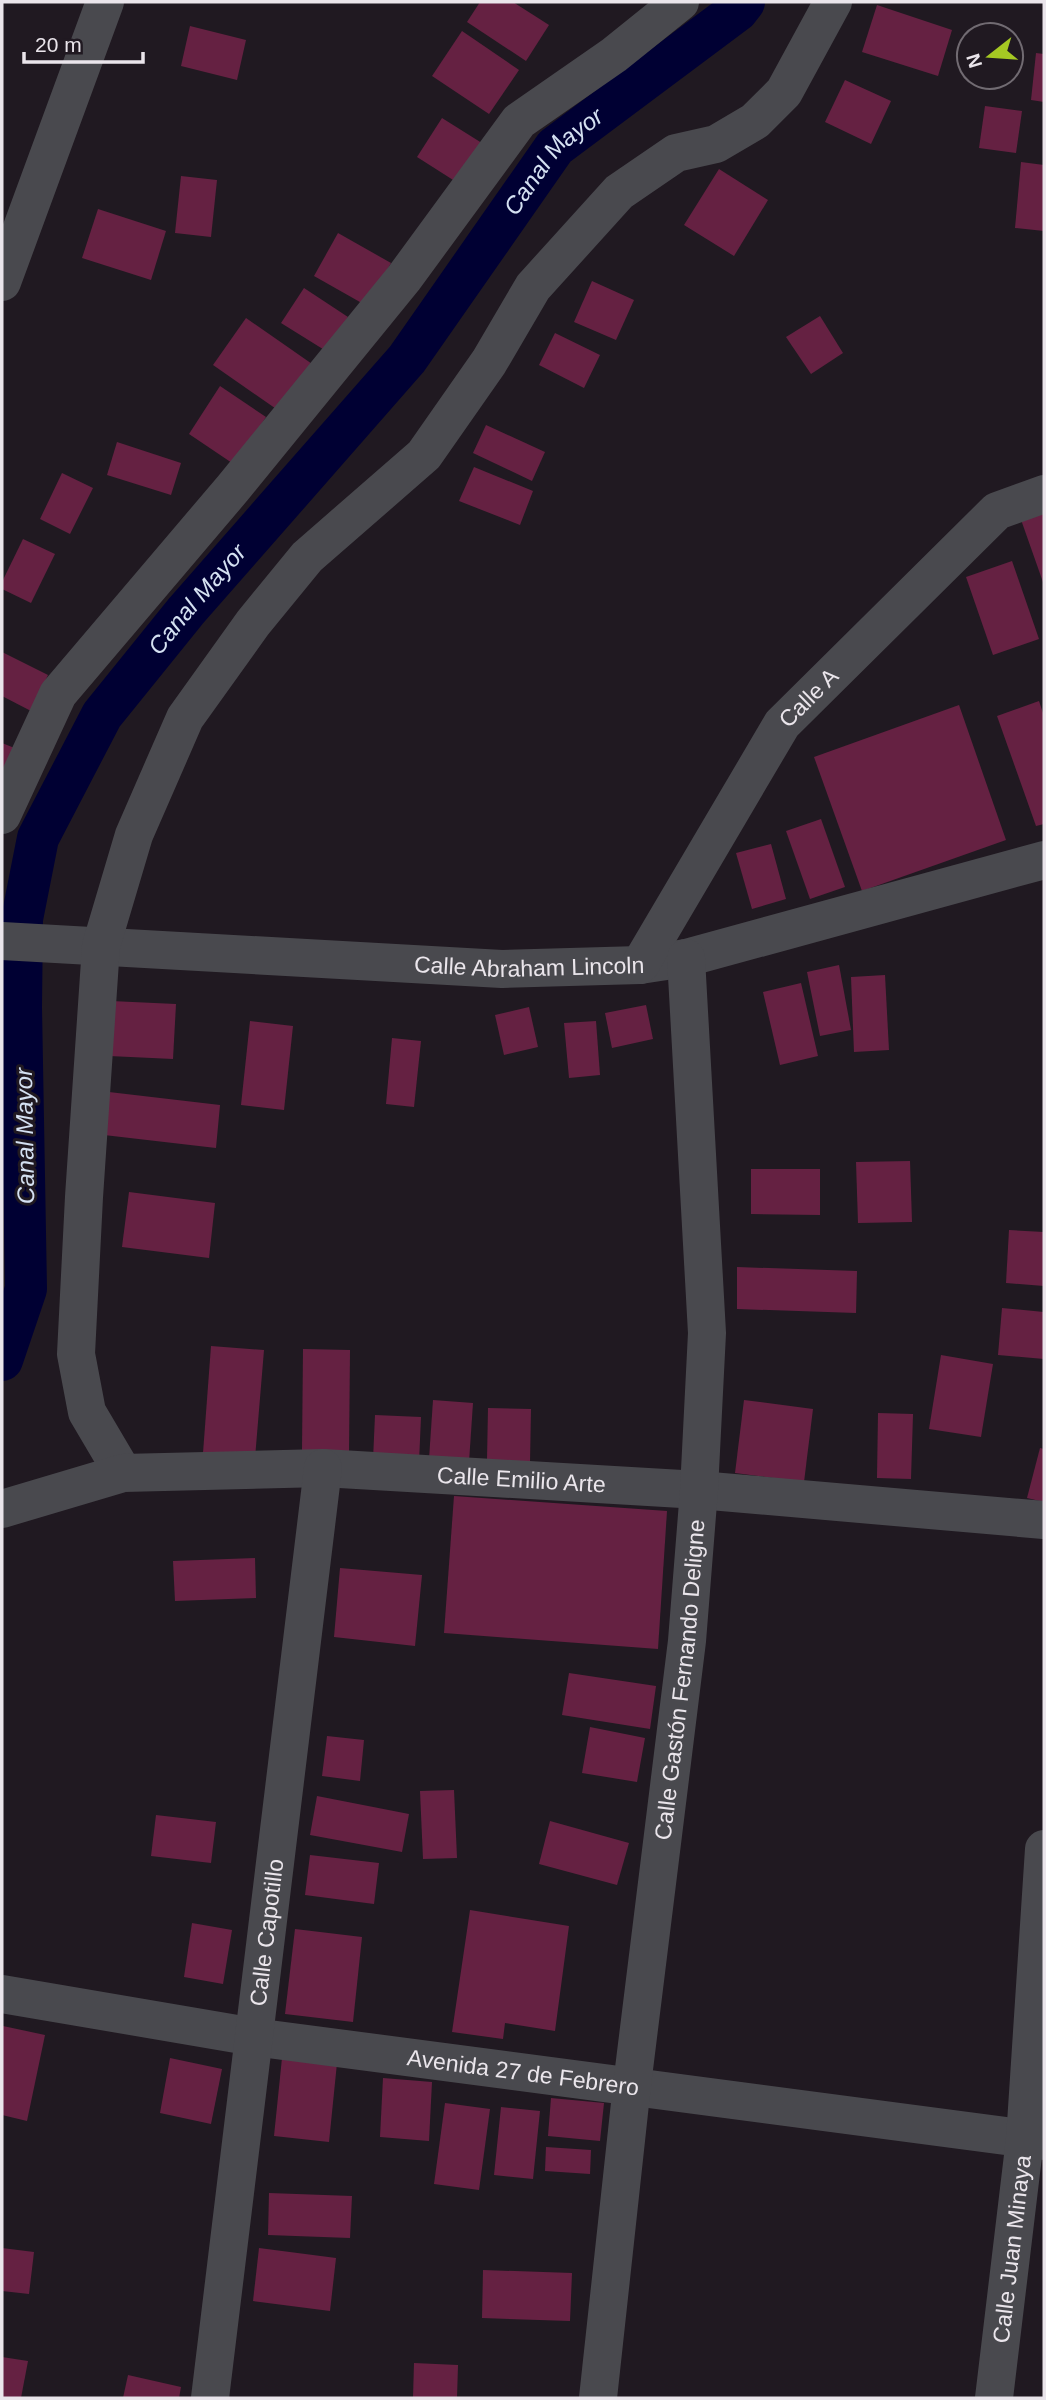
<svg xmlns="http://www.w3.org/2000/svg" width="1046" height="2400" font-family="Arial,sans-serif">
<rect width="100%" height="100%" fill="#201921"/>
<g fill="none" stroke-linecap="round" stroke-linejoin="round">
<path stroke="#003" stroke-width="42" id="s1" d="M2,1360L26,1289L21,1007L22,919L38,838L102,715L186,611L407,359L555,147L737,11L744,2"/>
</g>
<g fill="#652142">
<polygon points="480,2 513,2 549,25 526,61 467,22"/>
<polygon points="877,5 952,30 938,76 862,52"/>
<polygon points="190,26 246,40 237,80 181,66"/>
<polygon points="462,31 519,70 489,114 432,76"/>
<polygon points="1036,53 1044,54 1044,102 1031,100"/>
<polygon points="845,80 891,101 871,144 825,122"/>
<polygon points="985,106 1022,111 1016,153 979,148"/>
<polygon points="442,118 485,145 461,185 417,157"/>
<polygon points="1021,162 1044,165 1044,231 1015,228"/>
<polygon points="719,169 768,200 734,256 684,225"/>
<polygon points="181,176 217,180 211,237 175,233"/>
<polygon points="98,209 166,231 151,280 82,258"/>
<polygon points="338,233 391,263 367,306 314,276"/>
<polygon points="592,281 634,300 616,340 574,322"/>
<polygon points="304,288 348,317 326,351 281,323"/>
<polygon points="820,316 843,353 811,374 786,337"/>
<polygon points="246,318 315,366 282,413 213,365"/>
<polygon points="555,333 600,355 584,388 539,365"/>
<polygon points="220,386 266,417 235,465 189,434"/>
<polygon points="486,425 545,452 532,481 473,453"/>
<polygon points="117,442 181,463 171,495 107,475"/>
<polygon points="474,467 533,491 520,525 459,501"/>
<polygon points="62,473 93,488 70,534 40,519"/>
<polygon points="1044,505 1044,585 1019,514"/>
<polygon points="23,539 55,554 31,603 2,589 2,582"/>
<polygon points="1012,561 1039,639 993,655 966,577"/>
<polygon points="2,652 48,675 31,711 2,696"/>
<polygon points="1039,701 1044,716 1044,824 1036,826 997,716"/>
<polygon points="959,705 1006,840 862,891 814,757"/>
<polygon points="2,743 17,749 2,789"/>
<polygon points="821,819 845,887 810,899 786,831"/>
<polygon points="771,844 786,899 752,909 736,853"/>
<polygon points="839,965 851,1030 820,1036 807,972"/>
<polygon points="885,975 889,1050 854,1052 851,977"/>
<polygon points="801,983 818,1056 780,1065 763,992"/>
<polygon points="111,1001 176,1004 173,1059 109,1056"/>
<polygon points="646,1005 653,1039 612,1048 605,1013"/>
<polygon points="529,1007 538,1047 504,1055 495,1015"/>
<polygon points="250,1021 293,1026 284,1110 241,1105"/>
<polygon points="596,1021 600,1075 569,1078 564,1023"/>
<polygon points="392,1038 421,1041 414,1107 386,1104"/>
<polygon points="109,1092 220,1105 216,1148 104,1135"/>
<polygon points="910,1161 912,1222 858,1223 856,1162"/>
<polygon points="751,1169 820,1169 820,1215 751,1214"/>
<polygon points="129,1192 215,1203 209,1258 122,1247"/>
<polygon points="1009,1230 1044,1232 1044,1286 1006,1283"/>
<polygon points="737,1267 857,1271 856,1313 737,1309"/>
<polygon points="1002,1308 1044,1312 1044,1359 998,1355"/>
<polygon points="211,1346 264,1350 255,1458 203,1453"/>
<polygon points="303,1349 350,1350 349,1453 302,1451"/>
<polygon points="941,1355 993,1364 981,1437 929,1429"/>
<polygon points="433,1400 473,1403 469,1462 429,1459"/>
<polygon points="744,1400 813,1409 804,1482 735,1473"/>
<polygon points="488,1408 531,1409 530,1462 487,1460"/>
<polygon points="878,1413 913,1414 911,1479 877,1478"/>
<polygon points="375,1415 421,1417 419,1462 373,1460"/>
<polygon points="1040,1448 1044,1449 1044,1502 1027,1498"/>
<polygon points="454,1496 667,1511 658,1649 444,1633"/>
<polygon points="255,1558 256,1598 175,1601 173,1561"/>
<polygon points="340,1568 422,1575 415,1646 334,1637"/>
<polygon points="569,1673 656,1686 650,1729 562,1715"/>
<polygon points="590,1727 645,1738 637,1782 582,1773"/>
<polygon points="327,1736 364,1740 360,1781 322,1776"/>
<polygon points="454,1790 457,1858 423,1859 420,1791"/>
<polygon points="317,1796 409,1814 402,1852 310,1835"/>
<polygon points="156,1815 216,1822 211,1863 151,1856"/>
<polygon points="550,1821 629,1843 617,1885 539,1864"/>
<polygon points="310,1855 379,1863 374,1904 305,1895"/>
<polygon points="470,1910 569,1926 555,2031 505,2023 503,2039 452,2032"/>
<polygon points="192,1923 232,1930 223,1984 184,1977"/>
<polygon points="295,1929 362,1937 353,2022 285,2014"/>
<polygon points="3,2026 45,2035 27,2121 2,2115"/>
<polygon points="170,2058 222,2069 211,2124 160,2113"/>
<polygon points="282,2058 337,2063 329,2142 274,2136"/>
<polygon points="383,2078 432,2082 429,2141 380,2137"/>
<polygon points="551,2098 604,2103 600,2141 548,2136"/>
<polygon points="445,2103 490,2109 479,2190 434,2184"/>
<polygon points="501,2107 540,2111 533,2179 494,2175"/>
<polygon points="546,2147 591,2150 590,2174 545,2171"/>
<polygon points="269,2193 352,2196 350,2238 268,2235"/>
<polygon points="2,2248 34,2252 29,2294 2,2291"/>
<polygon points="259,2248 336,2258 330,2311 253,2301"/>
<polygon points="483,2270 572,2273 570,2321 482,2318"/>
<polygon points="2,2357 28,2361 21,2398 2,2398"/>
<polygon points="414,2363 458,2365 457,2398 413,2398"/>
<polygon points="128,2375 181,2387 179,2398 123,2398"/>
</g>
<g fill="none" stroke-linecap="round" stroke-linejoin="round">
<g stroke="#49494e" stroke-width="38">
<polyline points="2,282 105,2"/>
<polyline points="2,815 58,694 233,488 404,278 519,121 614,55 680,2"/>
<path id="s2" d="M2,941L502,969L640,965L686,958L1044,860"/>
<path id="s3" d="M640,965L782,724L997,511L1044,494"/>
<polyline points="123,1473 87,1412 76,1354 84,1197 101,946 134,835 185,718 253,623 307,557 424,455 489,362 533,287 619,192 676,153 716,144 755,121 784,92 833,2"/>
<path id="s4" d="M2,1509L123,1473L323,1468L699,1490L1044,1520"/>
<path id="s5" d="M2,1994L254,2037L1044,2141"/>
<path id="s6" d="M210,2398L323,1468"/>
<path id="s7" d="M598,2398L632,2085L687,1641L699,1490L707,1333L686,958"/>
<path id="s8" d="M994,2398L1025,2139L1044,1849"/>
</g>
</g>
<g text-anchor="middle" stroke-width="6" stroke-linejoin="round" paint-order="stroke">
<g font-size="23" fill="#eae5eb" stroke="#201921">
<text dy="8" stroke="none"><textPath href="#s3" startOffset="317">Calle A</textPath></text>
<text dy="8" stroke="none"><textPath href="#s2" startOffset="528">Calle Abraham Lincoln</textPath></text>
<text dy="8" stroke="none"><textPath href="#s4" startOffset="525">Calle Emilio Arte</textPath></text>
<text dy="8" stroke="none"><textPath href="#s7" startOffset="723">Calle Gastón Fernando Deligne</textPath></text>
<text dy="8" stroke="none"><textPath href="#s6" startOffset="469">Calle Capotillo</textPath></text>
<text dy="8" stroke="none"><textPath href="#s5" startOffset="527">Avenida 27 de Febrero</textPath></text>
<text dy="8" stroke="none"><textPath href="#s8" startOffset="150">Calle Juan Minaya</textPath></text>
</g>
<g font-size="24" font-style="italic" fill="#d5e1f2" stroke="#201921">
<text dy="8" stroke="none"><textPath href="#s1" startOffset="1382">Canal Mayor</textPath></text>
<text dy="8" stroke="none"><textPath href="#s1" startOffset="816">Canal Mayor</textPath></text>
<text transform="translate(25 1136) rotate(-91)" y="8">Canal Mayor</text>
</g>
</g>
<rect width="1046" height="2400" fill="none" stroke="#eae5eb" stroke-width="7"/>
<g transform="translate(990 56) rotate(253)"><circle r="33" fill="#201921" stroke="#716b72" stroke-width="2"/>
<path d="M0-5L12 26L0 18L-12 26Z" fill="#a5c823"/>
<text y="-10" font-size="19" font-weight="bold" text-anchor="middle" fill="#eae5eb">N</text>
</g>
<path d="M24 52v10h119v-10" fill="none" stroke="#eae5eb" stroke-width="3.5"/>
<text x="35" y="52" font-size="21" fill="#eae5eb" stroke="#201921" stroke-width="5" paint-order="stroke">20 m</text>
</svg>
